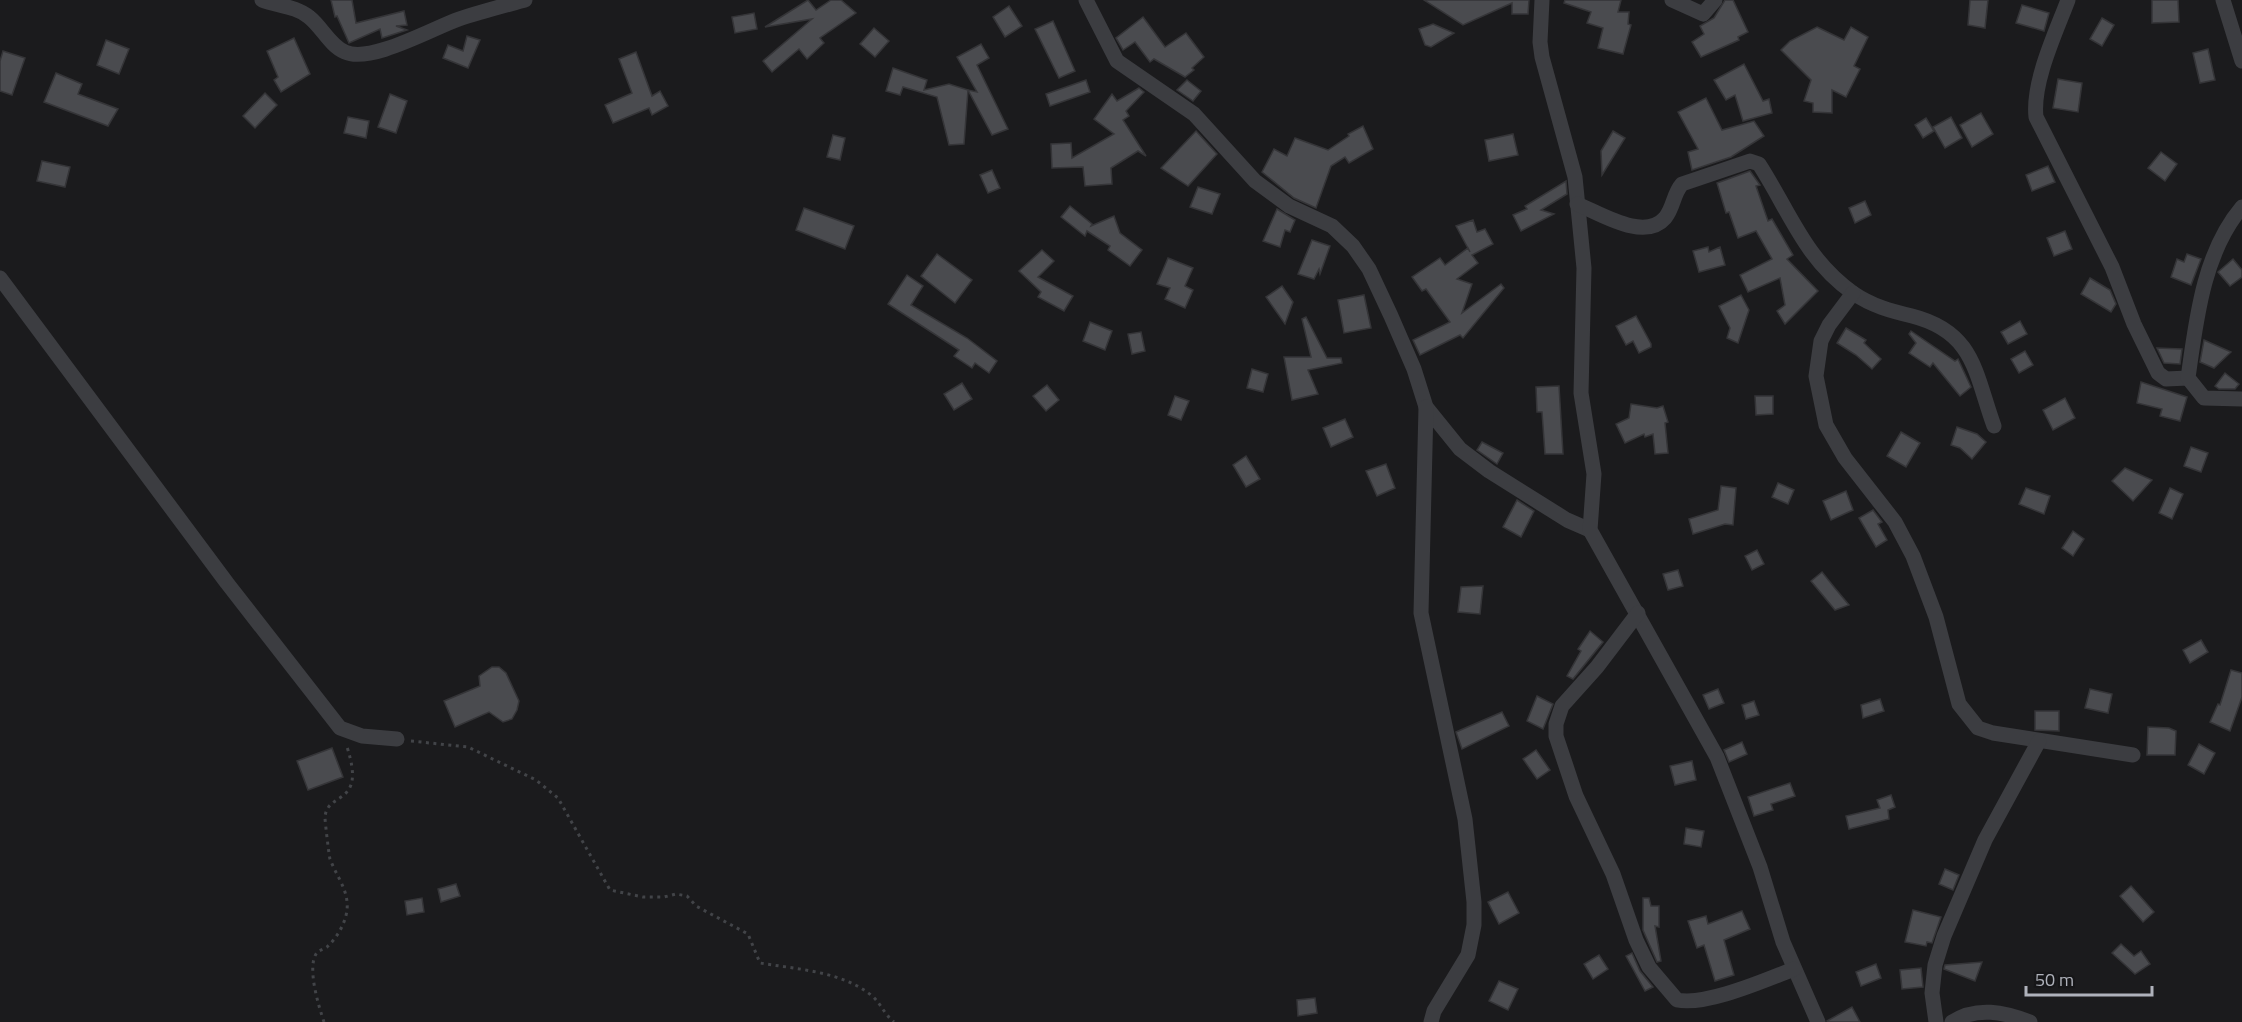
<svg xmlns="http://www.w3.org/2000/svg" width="2242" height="1022" font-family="'Titillium Web',sans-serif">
<rect width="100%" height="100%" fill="#1b1b1d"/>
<g fill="#4a4b4f" stroke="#353538" stroke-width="1.5">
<polygon points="331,0 352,0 356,23 404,11 407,25 396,26 407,30 382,38 380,29 349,43 337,16 335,17"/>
<polygon points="808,0 816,10 831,0 841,0 856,13 820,38 824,43 807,59 799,49 772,72 763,61 812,19 765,27"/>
<polygon points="1424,0 1529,0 1528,14 1512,14 1512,3 1463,25"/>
<polygon points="1565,0 1621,0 1618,12 1629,12 1628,24 1631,25 1623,54 1598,48 1603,28 1587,23 1591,12 1564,3"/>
<polygon points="1725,0 1733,0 1748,32 1738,37 1739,40 1701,57 1692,42 1704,34 1700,26 1714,18"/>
<polygon points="1970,0 1988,0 1985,28 1968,25"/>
<polygon points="2152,0 2178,0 2179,22 2152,23"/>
<polygon points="2022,5 2049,13 2044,31 2016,23"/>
<polygon points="1009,6 1022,26 1005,37 993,17"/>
<polygon points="754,13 757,29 735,33 732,17"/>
<polygon points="1143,17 1165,47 1186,33 1204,57 1192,68 1194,70 1185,77 1154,59 1150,62 1135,42 1123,50 1116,38"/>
<polygon points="2102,18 2114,25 2102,46 2090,39"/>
<polygon points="1053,21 1075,71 1059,78 1035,29"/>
<polygon points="1433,24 1454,33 1431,47 1425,45 1419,29"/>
<polygon points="1817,27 1844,40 1851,27 1868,37 1854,66 1860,69 1846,97 1832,90 1832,113 1813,112 1813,103 1804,101 1811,80 1781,50 1790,41"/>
<polygon points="874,28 889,41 875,57 860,44"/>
<polygon points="467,36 480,40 468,68 443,58 448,45 463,51"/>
<polygon points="294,38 310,74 281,92 274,80 278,77 267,51"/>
<polygon points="106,40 129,49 119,74 97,65"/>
<polygon points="981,44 989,58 977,65 1008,129 992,135 968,90 977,92 957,57"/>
<polygon points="2208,49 2215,80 2200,83 2193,53"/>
<polygon points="3,51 25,58 12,95 0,91 0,61"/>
<polygon points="636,52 652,96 660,91 668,106 652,115 649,108 613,123 605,105 632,93 619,59"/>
<polygon points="1744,64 1763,101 1769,99 1772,113 1743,121 1735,95 1726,100 1714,80"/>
<polygon points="893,68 927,80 924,90 949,84 968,90 964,144 949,145 937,97 903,87 900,95 886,91"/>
<polygon points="56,73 82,84 78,94 118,109 108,126 44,102"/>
<polygon points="2058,79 2082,83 2078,112 2053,108"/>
<polygon points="1086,80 1090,92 1050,106 1046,94"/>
<polygon points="1187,80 1201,91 1193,101 1177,90"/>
<polygon points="1139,88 1144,92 1126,111 1129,116 1123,120 1146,156 1138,151 1111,168 1112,184 1085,186 1083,167 1052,168 1051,144 1071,143 1072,158 1114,134 1094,119 1112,94 1117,101"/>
<polygon points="265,93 277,105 255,128 243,116"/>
<polygon points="390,94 407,101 396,133 378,127"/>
<polygon points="1706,98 1722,130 1754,121 1764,136 1731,157 1692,170 1688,152 1698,149 1678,112"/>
<polygon points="1981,113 1993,134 1972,147 1960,125"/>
<polygon points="348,117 369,121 366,138 344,133"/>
<polygon points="1951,117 1962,138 1945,148 1933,127"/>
<polygon points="1926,118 1934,131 1923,138 1915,125"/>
<polygon points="1363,126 1373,149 1349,163 1345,157 1331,166 1316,208 1294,198 1262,172 1274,149 1287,156 1295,138 1328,150 1349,136 1348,134"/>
<polygon points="1196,131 1217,154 1188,186 1161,168"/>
<polygon points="1613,131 1625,138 1602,175 1601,151"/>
<polygon points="1513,134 1518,155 1489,161 1485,140"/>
<polygon points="833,135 845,138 840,160 827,157"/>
<polygon points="2161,152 2177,164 2165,181 2148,168"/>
<polygon points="42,161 70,167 65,187 37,181"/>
<polygon points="2048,166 2055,182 2032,191 2026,175"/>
<polygon points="992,170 1000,188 988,193 980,175"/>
<polygon points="1750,171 1760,185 1756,186 1768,221 1772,219 1793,255 1787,259 1818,291 1785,324 1777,311 1785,305 1780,278 1748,292 1740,275 1772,259 1756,231 1738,238 1729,212 1726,213 1717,183"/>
<polygon points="1566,181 1567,194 1541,210 1554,214 1521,231 1513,215 1527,209 1525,206"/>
<polygon points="1198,187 1220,194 1212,214 1190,207"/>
<polygon points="1865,201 1871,215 1855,223 1849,208"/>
<polygon points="1070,206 1092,224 1091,226 1114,216 1120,233 1142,250 1130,266 1108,250 1110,246 1087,231 1085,236 1061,217"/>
<polygon points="804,208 854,226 845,249 796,230"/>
<polygon points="1277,209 1295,220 1290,232 1285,230 1280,247 1263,241"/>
<polygon points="1473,220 1477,232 1485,229 1493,244 1472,255 1478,263 1457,279 1472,284 1462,313 1501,284 1504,288 1463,338 1460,335 1420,355 1413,340 1450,322 1426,289 1422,291 1412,277 1440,258 1445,265 1468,248 1470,252 1456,226"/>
<polygon points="2065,231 2072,249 2054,256 2047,238"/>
<polygon points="1312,240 1330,246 1320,274 1319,269 1314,279 1298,274"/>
<polygon points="1708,247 1709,252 1720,247 1725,265 1699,272 1693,251"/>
<polygon points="1042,250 1054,261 1038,277 1073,296 1064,311 1038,297 1041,292 1019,271"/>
<polygon points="937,254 972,280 955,303 921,276"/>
<polygon points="2187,254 2201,259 2191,285 2171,277 2177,259 2184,262"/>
<polygon points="1168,258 1193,268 1185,286 1193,290 1185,308 1165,299 1170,288 1157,284"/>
<polygon points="2233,259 2242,270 2242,277 2230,286 2218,272"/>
<polygon points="907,275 923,286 911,305 967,338 997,361 989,373 975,363 972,368 954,356 959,350 888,304"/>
<polygon points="2090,278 2110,290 2116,304 2111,312 2081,294"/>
<polygon points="1282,286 1293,302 1285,324 1266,297"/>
<polygon points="1364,295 1371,328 1344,333 1338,300"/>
<polygon points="1741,295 1749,310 1738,343 1727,338 1730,328 1719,306"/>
<polygon points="1636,316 1651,344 1651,347 1639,353 1633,341 1626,345 1616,326"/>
<polygon points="1306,317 1327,358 1341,358 1342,363 1308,370 1318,394 1292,400 1284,357 1311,357 1302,319"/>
<polygon points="2020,321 2027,334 2008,344 2001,332"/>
<polygon points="1090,322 1112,331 1105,350 1083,341"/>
<polygon points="1846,328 1866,340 1864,343 1881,359 1872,369 1856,355 1837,343"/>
<polygon points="1911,331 1955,361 1958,359 1971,387 1960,396 1933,363 1930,367 1909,353 1916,343 1909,334"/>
<polygon points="1141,332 1145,351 1132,354 1128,334"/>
<polygon points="2204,340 2231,352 2214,368 2200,362"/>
<polygon points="2157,348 2182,349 2180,364 2164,363"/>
<polygon points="2025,351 2033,365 2019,373 2011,359"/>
<polygon points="1252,369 1268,374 1263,392 1247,388"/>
<polygon points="2225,373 2239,384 2235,389 2219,389 2215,386"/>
<polygon points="2141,382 2187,397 2180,421 2160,416 2162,409 2137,403"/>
<polygon points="962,383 972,399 954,410 944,394"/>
<polygon points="1047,385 1059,400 1046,411 1033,396"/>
<polygon points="1559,386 1563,454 1545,454 1542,412 1537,412 1536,387"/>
<polygon points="1175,396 1189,401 1181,420 1168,415"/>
<polygon points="1755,396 1773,396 1773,414 1756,415"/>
<polygon points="2065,398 2075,418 2053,430 2043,410"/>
<polygon points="1631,404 1657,408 1663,406 1668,422 1665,423 1668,453 1655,454 1653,434 1645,437 1644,434 1625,443 1616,424 1629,418"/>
<polygon points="1345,419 1353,437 1331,447 1323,428"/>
<polygon points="1957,427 1977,434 1986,442 1972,459 1960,448 1951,445"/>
<polygon points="1901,432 1920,443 1906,467 1887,456"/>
<polygon points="1482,442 1503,453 1497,464 1477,450"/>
<polygon points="2191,447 2208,453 2201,472 2184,466"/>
<polygon points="1246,456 1260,479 1246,487 1233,465"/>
<polygon points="1386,464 1395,488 1377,496 1366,471"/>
<polygon points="2125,468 2152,480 2133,501 2112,481"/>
<polygon points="1778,483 1794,490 1788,504 1772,497"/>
<polygon points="1721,486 1736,488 1733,525 1725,524 1693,534 1689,519 1718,510"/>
<polygon points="2026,488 2050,496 2044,514 2019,504"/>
<polygon points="2170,488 2183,494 2172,519 2159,513"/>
<polygon points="1846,491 1853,510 1831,520 1823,501"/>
<polygon points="1517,500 1534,511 1521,537 1503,527"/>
<polygon points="1873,510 1882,522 1878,524 1887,540 1876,547 1859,518"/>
<polygon points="2073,531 2084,539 2073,556 2062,548"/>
<polygon points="1757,550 1764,564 1752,570 1745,556"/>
<polygon points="1678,570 1683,586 1668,590 1663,574"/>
<polygon points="1822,572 1834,587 1849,605 1835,610 1811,581"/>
<polygon points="1483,586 1480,614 1458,612 1461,587"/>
<polygon points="1590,631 1603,642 1573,679 1567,676 1581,651 1578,649"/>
<polygon points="2201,640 2208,652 2190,663 2183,650"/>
<polygon points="492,667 499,667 506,673 519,701 517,710 512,719 503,722 489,712 455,727 444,701 480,686 479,676"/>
<polygon points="2231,670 2242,673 2242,697 2230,731 2210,722 2218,704 2220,705"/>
<polygon points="1718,689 1724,703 1709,709 1703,695"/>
<polygon points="2090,689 2112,694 2108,713 2085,708"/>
<polygon points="1537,696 1553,704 1543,729 1527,721"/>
<polygon points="1880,699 1884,711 1863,718 1861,705"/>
<polygon points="1754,701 1759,715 1746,719 1742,705"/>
<polygon points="2035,711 2059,711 2059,731 2035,730"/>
<polygon points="1502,712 1509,726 1462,749 1456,732"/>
<polygon points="2148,727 2169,728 2176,731 2175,755 2147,755"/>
<polygon points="1742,742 1747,754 1729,762 1724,750"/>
<polygon points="2199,744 2215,753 2204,774 2188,765"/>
<polygon points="332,748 343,777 308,790 297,761"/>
<polygon points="1536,750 1550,770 1537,779 1523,759"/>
<polygon points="1692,761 1696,780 1675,785 1670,766"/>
<polygon points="1790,783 1795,796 1771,804 1773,810 1754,816 1748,797"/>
<polygon points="1891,795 1895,807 1888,810 1889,819 1849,829 1846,816 1880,808 1877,800"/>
<polygon points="1686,828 1704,831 1701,847 1684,844"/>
<polygon points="1945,869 1959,875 1953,890 1939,884"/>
<polygon points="456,884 460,896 441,902 438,889"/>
<polygon points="2131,886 2154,912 2143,922 2120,896"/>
<polygon points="1508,892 1519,913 1499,924 1488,902"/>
<polygon points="422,898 424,912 407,915 405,901"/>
<polygon points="1643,898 1649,898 1651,906 1659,906 1659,927 1655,926 1661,961 1657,962 1643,930"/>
<polygon points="1913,910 1941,917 1932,943 1927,942 1926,946 1905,942"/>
<polygon points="1742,911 1750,929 1724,940 1734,975 1715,981 1704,945 1697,948 1688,921 1706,916 1708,924"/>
<polygon points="2121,944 2134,956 2141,951 2150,964 2135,974 2112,953"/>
<polygon points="1632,953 1640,971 1653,987 1645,991 1626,956"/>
<polygon points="1599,955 1608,969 1593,979 1584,964"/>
<polygon points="1982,962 1975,981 1944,969 1945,965"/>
<polygon points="1876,964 1881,978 1861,986 1856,972"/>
<polygon points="1921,968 1923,987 1902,989 1900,970"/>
<polygon points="1499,981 1518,989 1508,1010 1489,1001"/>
<polygon points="1315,998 1317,1013 1298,1016 1297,1000"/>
<polygon points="1852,1007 1860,1022 1828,1022 1827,1021"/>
</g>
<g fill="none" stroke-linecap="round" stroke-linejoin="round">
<g stroke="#424448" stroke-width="3" stroke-dasharray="3 4.5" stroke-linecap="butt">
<path d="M411,741L468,747L536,780L558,798L610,890L643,897H664L676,894L687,896L696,906L748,934L760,963C795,969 841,971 871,995C881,1003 883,1013 894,1022"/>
<path d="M324,1022C319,1007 307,969 316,954C318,950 323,950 327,947C338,937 349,918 347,902C346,887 335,873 330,859C329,856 325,821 325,818C326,790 367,808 347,747"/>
</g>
<g stroke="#3c3d41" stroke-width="15">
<path d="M262,0C277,6 296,6 309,17C322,27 330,46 345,52C370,64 433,28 459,19C480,12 503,6 525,0"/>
<polyline points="1086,0 1117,61 1194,114 1255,181 1289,206 1332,226 1353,246 1369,269 1391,316 1414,369 1426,407 1460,449 1489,471 1567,520 1590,530"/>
<polyline points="1542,0 1540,42 1542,57 1575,177 1584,268 1581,393 1594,474 1590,530 1717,757 1760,867 1783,942 1818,1022"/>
<polyline points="1672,0 1703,14 1715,0"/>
<path d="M2068,0C2056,32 2032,82 2036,117L2112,267L2134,324L2158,373L2166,379L2188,378"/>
<polyline points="2223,0 2242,61"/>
<path d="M1577,204C1600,213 1644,242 1665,218C1674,207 1673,194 1682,184L1750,161L1759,164C1790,212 1804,258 1853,293C1872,306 1891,311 1912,316C1975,332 1975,374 1994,426"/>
<path d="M2242,207C2203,253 2196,321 2188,378L2204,398L2242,399"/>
<polyline points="0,278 227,583 340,728 362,736 397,739"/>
<polyline points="1853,293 1829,325 1821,341 1816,376 1826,425 1845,458 1895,522 1913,556 1936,617 1959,704 1978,728 1993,733 2133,755"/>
<polyline points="1426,407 1421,613 1465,819 1474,902 1474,925 1468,955 1434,1011 1431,1022"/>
<path d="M1638,613L1597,667L1562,706L1556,724V736L1576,796L1613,874L1636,940L1649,967L1677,1000C1707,1006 1765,980 1794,969"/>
<polyline points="1936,1022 1932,993 1935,965 1944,936 1985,840 2039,741"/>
<path d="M1952,1022C1977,1006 2004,1012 2030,1022"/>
</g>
</g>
<path d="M2026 986v9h126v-9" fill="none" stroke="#afb2bb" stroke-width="3"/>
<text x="2035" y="986" font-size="18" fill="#afb2bb" stroke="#161618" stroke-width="4.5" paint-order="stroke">50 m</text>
</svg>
